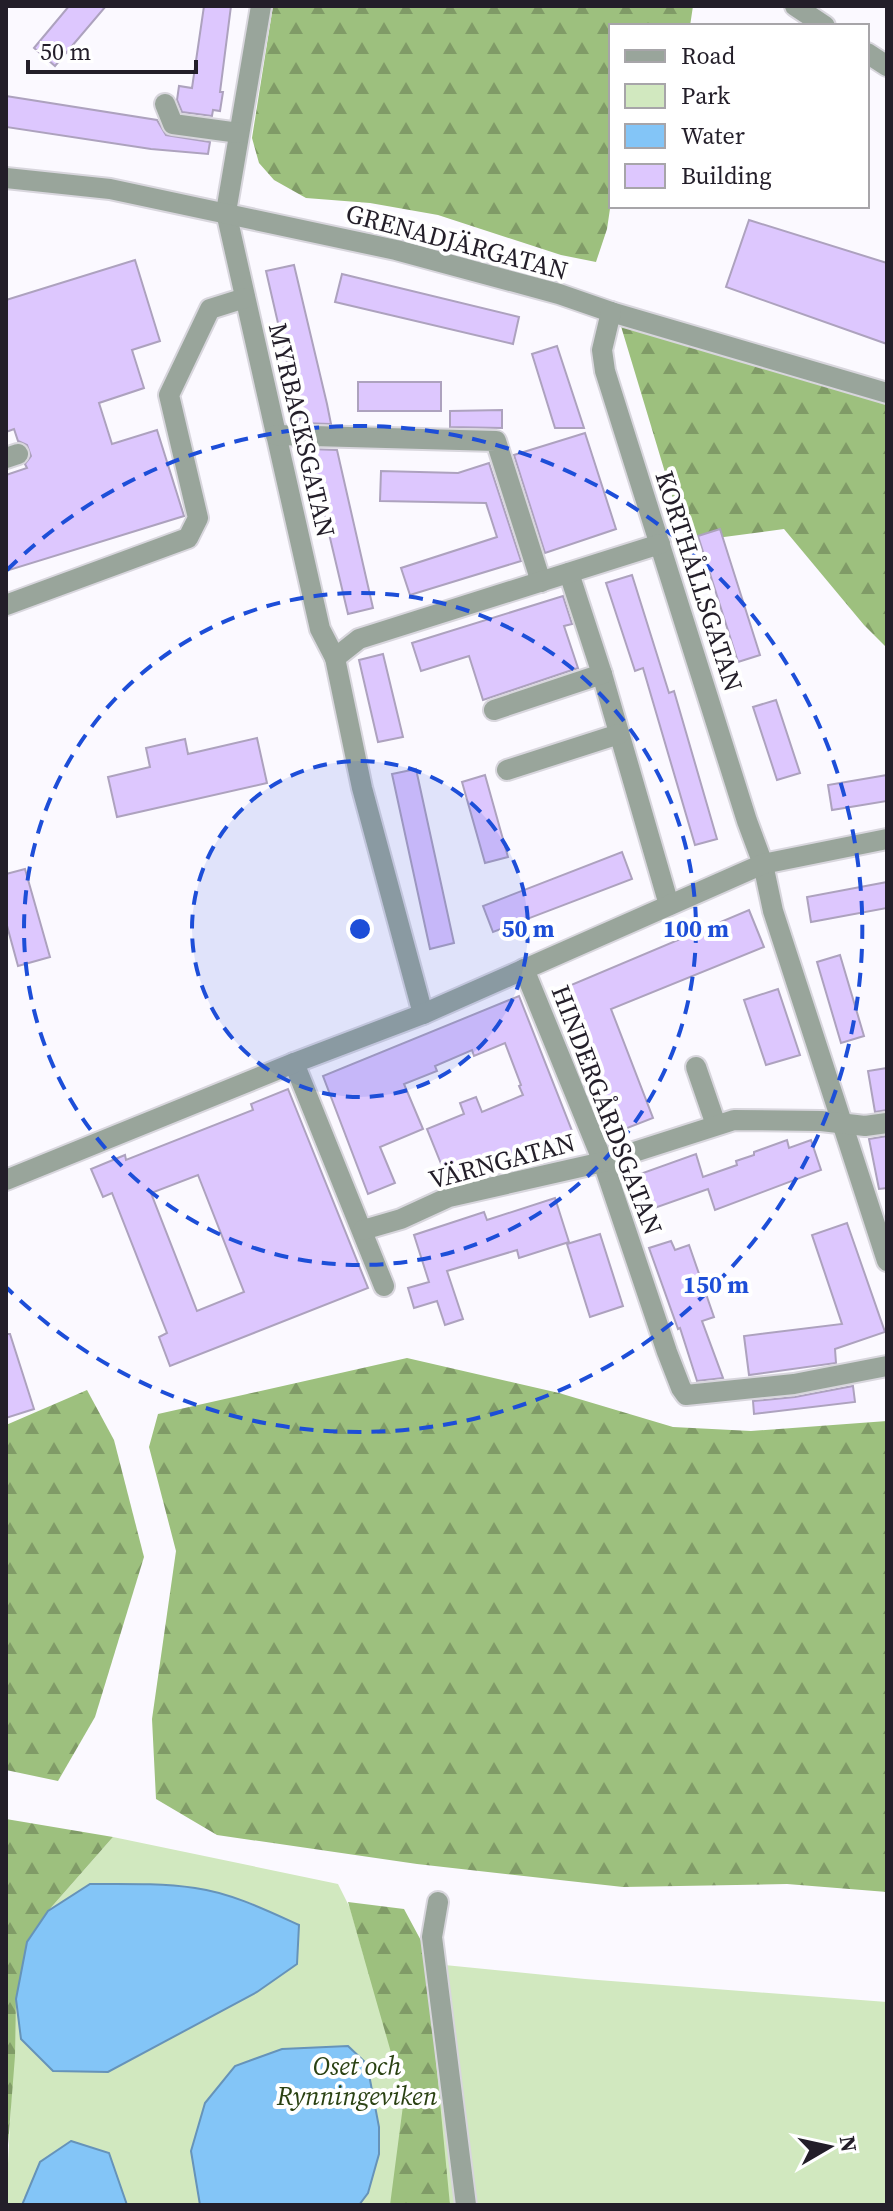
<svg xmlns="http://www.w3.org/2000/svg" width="893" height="2211" font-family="'Source Serif 4',serif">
<defs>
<pattern id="forest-firs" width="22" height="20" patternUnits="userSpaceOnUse" patternTransform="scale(2)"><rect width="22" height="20" fill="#9dc07e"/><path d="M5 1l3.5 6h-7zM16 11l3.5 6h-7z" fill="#809b67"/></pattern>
</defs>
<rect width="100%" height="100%" fill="#fbf9ff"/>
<polygon fill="#d1e8bf" points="113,1837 338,1884 350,1908 364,1957 585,1979 887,2002 887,2205 112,2205 24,2197 22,2205 6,2205 16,1999 21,2039 108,2072 178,2033 299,1925 251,1903 197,1888 140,1884 90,1884 48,1911"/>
<g fill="url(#forest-firs)">
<polygon points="273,6 693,6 690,26 611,26 611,202 607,229 596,262 561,255 438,215 370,203 306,198 274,180 259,163 252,138"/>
<polygon points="620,323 887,404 887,648 864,625 784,529 686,542"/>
<polygon points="407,1358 559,1393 673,1427 751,1431 887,1421 887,1892 787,1884 623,1887 417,1864 217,1835 156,1799 152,1719 176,1551 149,1447 158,1414"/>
<polygon points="87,1390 114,1440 144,1557 95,1717 58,1781 6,1770 6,1425"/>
<polygon points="6,1819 113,1837 48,1911 27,1942 16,1999 15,2056 6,2171"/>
<polygon points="348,1902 404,1909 425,1948 450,2205 390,2205 404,2098"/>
</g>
<g fill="#83c5f7" stroke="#6693b9" stroke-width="2">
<path d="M90,1884C125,1884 160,1883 195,1888C231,1893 266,1910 299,1925L297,1964L257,1992L108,2072L53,2071L21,2039L16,1999L27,1942L48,1911Z"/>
<polygon points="348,2046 367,2064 379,2127 379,2154 368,2193 359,2205 200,2205 191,2151 205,2103 235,2066 282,2049"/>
<polygon points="71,2141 109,2153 127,2205 22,2205 40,2162"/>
</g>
<g fill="#ddc7fe" stroke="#ada2be" stroke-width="2" fill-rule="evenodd">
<polygon points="69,6 106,6 55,66 34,48"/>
<polygon points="204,6 231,6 220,92 223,92 220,111 213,110 212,116 182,112 177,100 179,86 192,88"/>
<polygon points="6,96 157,120 166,135 210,142 208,154 151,149 6,127"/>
<polygon points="749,220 887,263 887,344 726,287"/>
<polygon points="135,260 160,341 132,350 144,388 99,403 112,444 157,430 184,516 6,571 6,475 27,468 25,464 31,456 27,445 18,441 14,429 6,432 6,300"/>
<polygon points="294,265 327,404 331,424 301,423 266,271"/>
<polygon points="342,274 519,317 513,344 335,302"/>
<polygon points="557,346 584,428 555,428 532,354"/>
<rect x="358" y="382" width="83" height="29"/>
<polygon points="502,410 502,428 450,427 450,411"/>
<polygon points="585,433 616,529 545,553 514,455"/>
<polygon points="309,449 337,450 373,608 348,614"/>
<polygon points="489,463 521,561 410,595 401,568 497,537 486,503 380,501 381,471 458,473"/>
<polygon points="720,529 760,655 738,662 698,536"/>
<polygon points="632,575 669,693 674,691 717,839 695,845 643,668 635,671 606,583"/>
<polygon points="563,596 572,624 564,626 578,668 483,700 469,656 421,671 412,643"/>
<polygon points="383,654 403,737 378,742 359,660"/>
<polygon points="776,700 800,773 777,780 753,707"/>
<polygon points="257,738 267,783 117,817 108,777 150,767 146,748 185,739 188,754"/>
<polygon points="416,769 454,943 430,949 392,774"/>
<polygon points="485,775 508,857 485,863 462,782"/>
<polygon points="887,775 887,801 832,810 828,785"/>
<polygon points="622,852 632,879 493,932 483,906"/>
<polygon points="25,869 50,957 18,966 6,922 6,874"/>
<polygon points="887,882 887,908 811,922 807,897"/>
<polygon points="749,910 764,947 611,1009 653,1118 617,1132 564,988"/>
<polygon points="840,955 864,1036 841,1043 817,962"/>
<polygon points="778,989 800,1055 766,1065 744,1000"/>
<polygon points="519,996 574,1136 507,1161 504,1153 446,1176 427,1129 464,1114 460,1103 476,1097 482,1112 523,1095 519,1086 521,1085 505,1043 474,1056 472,1050 435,1066 437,1071 404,1084 423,1129 380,1147 395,1183 368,1194 323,1076"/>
<polygon points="887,1068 887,1110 875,1112 868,1071"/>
<path d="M288,1089L368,1288L170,1366L159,1337L167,1333L112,1193L103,1197L91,1169L125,1155L126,1160L253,1110L251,1104ZM198,1175L244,1292L197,1311L151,1193Z"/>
<polygon points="887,1136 887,1188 879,1189 869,1139"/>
<polygon points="787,1140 789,1148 811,1140 821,1170 715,1210 708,1189 646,1211 639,1192 646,1190 640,1174 696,1154 703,1177 737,1165 736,1161 754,1155 754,1152"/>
<polygon points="555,1198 569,1242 519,1258 517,1250 447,1271 463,1319 445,1325 437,1301 414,1308 408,1288 429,1282 414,1235 484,1212 487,1220"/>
<polygon points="847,1223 885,1332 835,1349 836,1363 749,1375 744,1336 842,1324 812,1235"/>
<polygon points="600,1234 623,1306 590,1317 567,1244"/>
<polygon points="671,1241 675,1250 689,1245 714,1317 702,1321 723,1378 697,1381 680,1328 678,1329 649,1248"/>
<polygon points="6,1334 10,1334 34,1409 6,1418"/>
<polygon points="853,1386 855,1402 754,1414 753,1401 795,1397"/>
</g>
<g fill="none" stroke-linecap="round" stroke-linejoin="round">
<g stroke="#d8d6dd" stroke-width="24">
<g id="minor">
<polyline points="261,6 226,212 320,629 335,658"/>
<polyline points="795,6 825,26"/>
<polyline points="867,53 887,66"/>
<polyline points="165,104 173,124 239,133"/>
<polyline points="6,178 110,189 396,250 559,294 611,312 887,393"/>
<polyline points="611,312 602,350 605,371 747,821 763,864 773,911 887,1261"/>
<polyline points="276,435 496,441 541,582"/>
<polyline points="6,458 18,454"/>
<polyline points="6,605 188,538 198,518 169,395 210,309 245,298"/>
<polyline points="602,674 669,905"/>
<polyline points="494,710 602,674 569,573"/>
<polyline points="507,770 619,734"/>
<polyline points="524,969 603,1162 667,1352 681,1388 686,1395 794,1384 887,1366"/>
<polyline points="423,1014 362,788 335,658 359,639 660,544"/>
<polyline points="294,1063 384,1286"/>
<polyline points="696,1067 716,1125"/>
<polyline points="6,1180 294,1063 423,1014 763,864 887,839"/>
<polyline points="363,1230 401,1219 449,1197 603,1162 734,1120 821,1121 865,1126 887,1123"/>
<polyline points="438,1902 432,1937 466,2205"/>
</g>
</g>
<use href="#minor" stroke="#99a59b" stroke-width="20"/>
</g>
<circle cx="360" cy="929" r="168" fill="#1d4ed8" fill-opacity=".12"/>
<g fill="none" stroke="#1d4ed8" stroke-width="4" stroke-dasharray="14 10">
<circle cx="360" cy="929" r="168"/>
<circle cx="360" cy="929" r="336"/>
<path d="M7 570A503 503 0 1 1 7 1288"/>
</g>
<g text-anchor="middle" stroke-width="8" stroke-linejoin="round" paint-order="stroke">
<g font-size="26" fill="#231e29" stroke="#fff">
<text transform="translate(457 242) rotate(15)" y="9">GRENADJÄRGATAN</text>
<text transform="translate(302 430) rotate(77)" y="9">MYRBACKSGATAN</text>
<text transform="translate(699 581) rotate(72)" y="9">KORTHÅLLSGATAN</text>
<text transform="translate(607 1110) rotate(69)" y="9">HINDERGÅRDSGATAN</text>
<text transform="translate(502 1161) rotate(-15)" y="9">VÄRNGATAN</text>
</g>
<g font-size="26" font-style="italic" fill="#2a4112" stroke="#fff">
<text x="357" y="2075">Oset och<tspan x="357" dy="30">Rynningeviken</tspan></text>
</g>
</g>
<circle cx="360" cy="929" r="12" fill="#1d4ed8" stroke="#fff" stroke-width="4"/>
<g font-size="24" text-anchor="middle" font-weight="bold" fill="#1d4ed8" stroke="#fff" stroke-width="8" stroke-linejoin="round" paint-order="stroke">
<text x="528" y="937">50 m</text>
<text x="696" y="937">100 m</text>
<text x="716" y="1293">150 m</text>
</g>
<rect width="893" height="2211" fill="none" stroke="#231e29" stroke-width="16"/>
<rect x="609" y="24" width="260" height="184" fill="#ffffff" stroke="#a7a5a9" stroke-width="2"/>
<rect x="625" y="50" width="40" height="12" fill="#99a59b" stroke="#a7a5a9" stroke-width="2"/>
<text x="681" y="64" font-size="24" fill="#231e29">Road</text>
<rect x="625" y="84" width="40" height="24" fill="#d1e8bf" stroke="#a7a5a9" stroke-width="2"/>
<text x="681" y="104" font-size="24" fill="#231e29">Park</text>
<rect x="625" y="124" width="40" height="24" fill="#83c5f7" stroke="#a7a5a9" stroke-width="2"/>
<text x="681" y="144" font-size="24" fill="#231e29">Water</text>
<rect x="625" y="164" width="40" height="24" fill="#ddc7fe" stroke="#a7a5a9" stroke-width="2"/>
<text x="681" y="184" font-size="24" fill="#231e29">Building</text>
<g transform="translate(829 2147) rotate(81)" stroke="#ffffff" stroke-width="6" paint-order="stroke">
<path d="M0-6L14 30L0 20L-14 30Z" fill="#231e29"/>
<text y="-12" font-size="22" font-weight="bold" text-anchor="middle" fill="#231e29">N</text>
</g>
<path d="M28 60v12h168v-12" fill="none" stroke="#231e29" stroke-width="4"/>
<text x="40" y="60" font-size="24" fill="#231e29" stroke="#ffffff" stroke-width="6" paint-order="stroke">50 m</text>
</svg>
